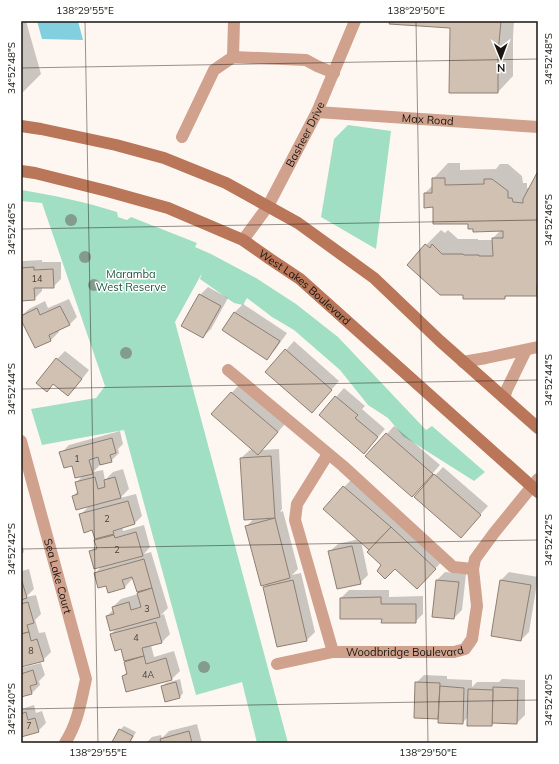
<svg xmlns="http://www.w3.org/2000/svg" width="559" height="764" font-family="Mulish,sans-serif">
<rect width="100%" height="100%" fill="#fef7f1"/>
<g fill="#a0dfc3">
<polygon points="348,125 391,131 376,249 321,217 334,139"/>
<path d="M21,190C53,195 86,202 117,212L118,217L127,220L131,217L197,243L195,247L211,254L256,278L296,304L338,337L426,430L432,426L485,472L474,481L403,436L388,418L368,405L340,370L294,330L272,317L247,298L243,305L234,303L200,279L202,273L175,322L288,743H257L242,682L196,695L124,430L42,445L31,409L96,398L105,386L42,203L21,201Z"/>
</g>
<polygon fill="#82d0df" points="37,21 78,21 83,40 42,39"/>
<g fill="#0003">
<polygon points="21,21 26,21 41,74 21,94"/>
<polygon points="391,21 514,21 513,37 513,76 498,92 450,92 451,28"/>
<polygon points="448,163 460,163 460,170 496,169 500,164 508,164 522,176 523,183 527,183 527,188 530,188 538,173 538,294 537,295 507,295 505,298 464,294 426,245 441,230 445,233 448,230 458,239 478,239 478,240 493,240 493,238 501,230 474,228 469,223 434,206 425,193 433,185 433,179"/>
<polygon points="42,260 42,262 61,262 61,279 53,287 42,287 42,291 34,299 21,300 21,263 23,261"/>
<polygon points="208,287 228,298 211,329 203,337 200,295"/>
<polygon points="69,299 77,317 69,325 58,330 59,332 51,340 35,347 21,316 29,309 45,301 48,308"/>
<polygon points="243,304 287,333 275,350 267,358 223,330 235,312"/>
<polygon points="294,341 339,381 320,403 267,372"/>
<polygon points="65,351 89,370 76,387 57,359"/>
<polygon points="240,384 285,424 262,450 279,449 282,509 280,512 283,511 298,569 292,575 301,573 315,632 307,640 264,587 269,582 247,526 254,518 241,458 250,450 253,450 212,414"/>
<polygon points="344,388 365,406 362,409 385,429 371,445 320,415"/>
<polygon points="394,426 440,465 420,488 387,434"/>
<polygon points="120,431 123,444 118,449 119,453 111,461 100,465 93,472 103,470 105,480 113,472 123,469 129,489 120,498 136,494 142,516 134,524 122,527 123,531 144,525 150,547 144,554 151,552 168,608 161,615 164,614 170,634 162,642 151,645 154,657 174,651 180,671 172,679 123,676 128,671 126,662 122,648 111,634 117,628 107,616 113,610 113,607 121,599 138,594 133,578 124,588 106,585 95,573 102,566 90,552 97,545 96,540 93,529 80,515 89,506 73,496 78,491 76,483 83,475 61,453 69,445"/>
<polygon points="443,467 488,506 468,528 415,497"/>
<polygon points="352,479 443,560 425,580 395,568 383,565 370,550 361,541 368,575 360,583 329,552 338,544 359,539 344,487"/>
<polygon points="21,540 24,552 21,555"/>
<polygon points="21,566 22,571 29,569 34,589 26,597 36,595 41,614 35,620 36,623 39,633 45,632 51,652 43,660 21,666"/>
<polygon points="445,572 466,574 462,610 454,618 433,616 437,580"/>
<polygon points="509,572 538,577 529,632 521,640 492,635 501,580"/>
<polygon points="349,590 389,590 389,597 423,596 423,614 415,622 383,618 341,598"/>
<polygon points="41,663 45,675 39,681 40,685 32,693 21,696 21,668"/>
<polygon points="424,675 447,676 447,679 472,680 472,687 477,682 499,682 502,679 525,680 525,715 517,723 495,722 492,725 469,716 462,723 439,718 415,717 416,683"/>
<polygon points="180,679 183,693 180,697 162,687 166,683"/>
<polygon points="34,705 36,713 42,711 46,723 38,731 21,736 21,709"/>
<polygon points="197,724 202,743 146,743 152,737 161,735 162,738 169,731"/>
<polygon points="124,726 136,732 130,743 116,743 120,730"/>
</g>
<g fill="#d1c1b3" stroke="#8e7f72">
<polygon points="390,21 501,21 498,53 498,93 449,93 450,28 389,24"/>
<polygon points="538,171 538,286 537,286 537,296 505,296 505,299 463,299 463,295 440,295 407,265 425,244 430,248 432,244 442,254 463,254 464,255 479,255 479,256 493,256 492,238 503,238 503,231 473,232 473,229 468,229 468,224 433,224 433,207 424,208 424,193 432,193 432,178 445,178 445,185 484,184 484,179 492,179 508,191 508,198 512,198 513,202 523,203 523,199"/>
<polygon points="34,267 34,270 53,269 54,288 34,288 35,300 21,301 21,268"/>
<polygon points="199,294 221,306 203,338 181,326"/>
<polygon points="60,306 70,325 49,335 51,341 35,348 21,320 21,316 37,308 40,315"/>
<polygon points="234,312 280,341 267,360 222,330"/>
<polygon points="285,349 332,390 312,413 265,372"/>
<polygon points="56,358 82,379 68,396 53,384 47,392 36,383"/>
<polygon points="231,392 278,432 258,455 211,414"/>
<polygon points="335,396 358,415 355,418 378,437 364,454 319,415"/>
<polygon points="386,433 433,474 412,497 365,456"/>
<polygon points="112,438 116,453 110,455 112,462 100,465 98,457 89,460 93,474 75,478 72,466 64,468 59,452"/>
<polygon points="271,456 275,518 244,520 240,458"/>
<polygon points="434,474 481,515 461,538 414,497"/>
<polygon points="95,477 98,489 105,487 104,480 115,477 121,498 76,510 72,496 78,494 75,482"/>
<polygon points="343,486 391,527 369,550 323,509"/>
<polygon points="128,501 135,524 113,531 114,534 95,539 92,530 84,533 79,514"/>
<polygon points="275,518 290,578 261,586 245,526"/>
<polygon points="391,527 436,569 417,589 395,569 385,579 377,571 381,565 367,552"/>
<polygon points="136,532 143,556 94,569 89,551 97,549 94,540 114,535 115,538"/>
<polygon points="352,546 361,584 337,589 328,551"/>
<polygon points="144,559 152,588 137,592 132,577 122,580 125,588 108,593 106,586 98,588 94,573"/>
<polygon points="21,578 27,598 21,600"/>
<polygon points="293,580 307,641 277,647 263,587"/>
<polygon points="436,580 459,582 454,619 432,617"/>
<polygon points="500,580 531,585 521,641 491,636"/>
<polygon points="152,588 160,617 110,631 106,616 114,614 112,607 129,602 131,610 141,607 137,593"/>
<polygon points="381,597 381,604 416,604 416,623 381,623 382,619 340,619 340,598"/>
<polygon points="28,602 34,623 27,625 29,632 21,634 21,604"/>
<polygon points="156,622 162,643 142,648 144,656 124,661 121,649 115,651 110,634"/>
<polygon points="29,632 31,641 37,639 44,661 21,667 21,634"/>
<polygon points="144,656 146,664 166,658 172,680 126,692 122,676 127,674 124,662"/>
<polygon points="33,670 37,684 30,686 32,694 21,697 21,674"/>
<polygon points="176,682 180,698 165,702 161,686"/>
<polygon points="415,682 440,683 438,719 414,718"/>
<polygon points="440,686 464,688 463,724 438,723"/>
<polygon points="493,687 518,688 517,724 492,723"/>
<polygon points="468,689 493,690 492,726 467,726"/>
<polygon points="26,712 28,720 35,718 39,732 21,737 21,714"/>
<polygon points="119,729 133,736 129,743 114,743 112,742"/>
<polygon points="189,731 192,743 161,743 160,739"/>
</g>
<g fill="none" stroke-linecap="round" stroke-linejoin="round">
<g stroke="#d0a18d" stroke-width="12">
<polyline points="233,57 234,21"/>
<path id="s1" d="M317,112L538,127"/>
<polyline points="182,137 214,70 233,57 306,60 317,66 334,73"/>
<path id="s2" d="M243,240L268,206L317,112L355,21"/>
<polyline points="463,362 486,358 538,347"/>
<polyline points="228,370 343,466 453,567 473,569"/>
<polyline points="504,398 507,389 526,350"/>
<path id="s3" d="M21,441L86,679C81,701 78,723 65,743"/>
<polyline points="328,454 297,504 295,520 333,652"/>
<path id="s4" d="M277,664L333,652H454L465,649L472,639L477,606L473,569L475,559L494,533L538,479"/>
</g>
<g stroke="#b97658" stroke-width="12">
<polyline points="21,126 41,129 116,145 164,158 226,183 298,223 374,278 440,341 538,428"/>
<path id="s5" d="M21,171L35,173L107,191L168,208L243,240L270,259L300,279L538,492"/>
</g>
</g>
<g fill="#839c8f">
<circle cx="71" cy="220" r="6"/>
<circle cx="85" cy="257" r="6"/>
<circle cx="94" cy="285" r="6"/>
<circle cx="126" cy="353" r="6"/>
<circle cx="204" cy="667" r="6"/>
</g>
<path fill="none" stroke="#1a1510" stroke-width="1" stroke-opacity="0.45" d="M85,21L98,743M416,21L428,743M21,68L538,59M21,229L538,220M21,389L538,380M21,549L538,540M21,709L538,700"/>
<g text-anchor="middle" stroke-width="3" stroke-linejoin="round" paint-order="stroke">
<g font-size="9" fill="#484039">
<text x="37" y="282">14</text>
<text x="77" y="462">1</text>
<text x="107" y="522">2</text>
<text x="117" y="553">2</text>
<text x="147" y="612">3</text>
<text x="136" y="641">4</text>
<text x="31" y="654">8</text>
<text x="148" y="678">4A</text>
<text x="29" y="729">7</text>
</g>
<g font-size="11" fill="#1a1510" stroke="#fff">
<text dy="4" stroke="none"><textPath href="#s1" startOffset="111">Max Road</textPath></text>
<text dy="4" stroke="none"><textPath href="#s2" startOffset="123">Basheer Drive</textPath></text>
<text dy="4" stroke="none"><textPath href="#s5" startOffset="311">West Lakes Boulevard</textPath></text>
<text dy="4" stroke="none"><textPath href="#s3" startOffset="140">Sea Lake Court</textPath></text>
<text dy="4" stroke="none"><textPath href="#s4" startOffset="129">Woodbridge Boulevard</textPath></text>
</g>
<g font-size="11" fill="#1e523e" stroke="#fff">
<text x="131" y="278">Maramba<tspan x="131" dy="13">West Reserve</tspan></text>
</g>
</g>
<rect width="559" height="764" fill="none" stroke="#ffffff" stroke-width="44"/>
<g transform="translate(501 58) rotate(179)" stroke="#ffffff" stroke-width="3" paint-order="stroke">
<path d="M0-3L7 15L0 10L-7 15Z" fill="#1a1510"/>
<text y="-6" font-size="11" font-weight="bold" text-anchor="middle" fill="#1a1510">N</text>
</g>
<rect x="22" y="22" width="515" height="720" fill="none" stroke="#1a1510" stroke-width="1.5"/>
<g font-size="10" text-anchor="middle" fill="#1a1510">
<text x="85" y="14">138°29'55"E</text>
<text x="416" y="14">138°29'50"E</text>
<text transform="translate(548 59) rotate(-90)" y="4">34°52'48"S</text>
<text transform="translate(11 68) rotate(-90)" y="4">34°52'48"S</text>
<text transform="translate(548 220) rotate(-90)" y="4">34°52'46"S</text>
<text transform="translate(11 229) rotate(-90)" y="4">34°52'46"S</text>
<text transform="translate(548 380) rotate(-90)" y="4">34°52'44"S</text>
<text transform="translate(11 389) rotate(-90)" y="4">34°52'44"S</text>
<text transform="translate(548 540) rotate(-90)" y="4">34°52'42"S</text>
<text transform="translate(11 549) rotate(-90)" y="4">34°52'42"S</text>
<text transform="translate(548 700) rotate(-90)" y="4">34°52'40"S</text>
<text transform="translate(11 709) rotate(-90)" y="4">34°52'40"S</text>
<text x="98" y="756">138°29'55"E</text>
<text x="428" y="756">138°29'50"E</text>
</g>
</svg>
